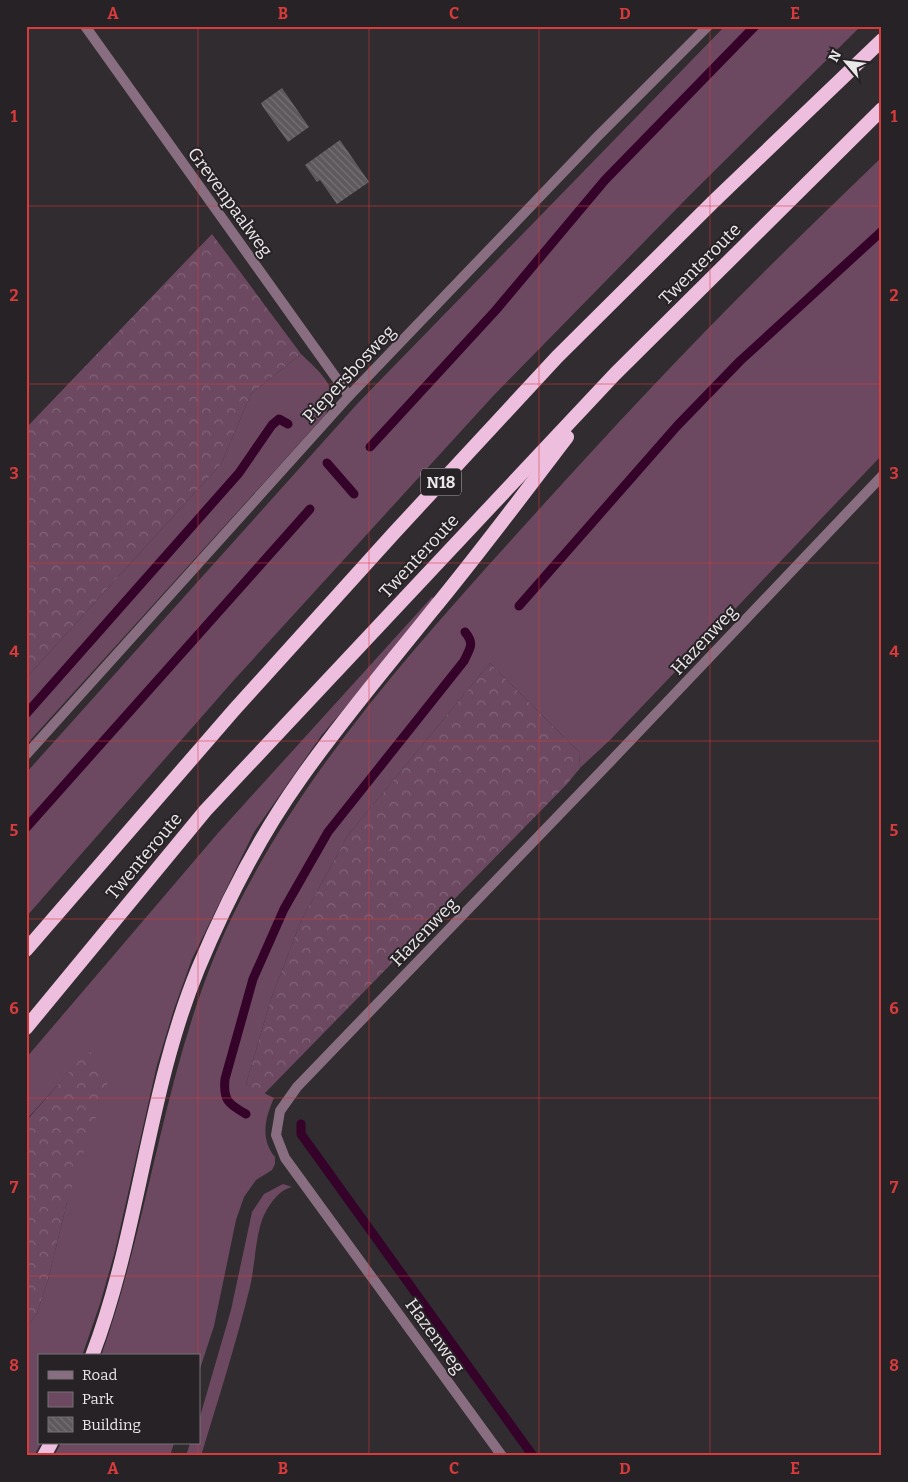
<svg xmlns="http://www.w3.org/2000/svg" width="908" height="1482" font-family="Bitter,serif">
<defs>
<pattern id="forest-crowns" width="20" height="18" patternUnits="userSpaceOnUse" patternTransform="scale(1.25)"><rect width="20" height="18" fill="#6c4961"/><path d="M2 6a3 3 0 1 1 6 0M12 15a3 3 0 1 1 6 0" fill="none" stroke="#816378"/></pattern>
<pattern id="building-back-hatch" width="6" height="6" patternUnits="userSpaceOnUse" patternTransform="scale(1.25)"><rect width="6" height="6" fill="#5e595c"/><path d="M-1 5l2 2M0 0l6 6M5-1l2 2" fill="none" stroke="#757174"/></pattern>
</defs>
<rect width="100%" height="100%" fill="#312c2f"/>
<g fill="#6c4961">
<polygon points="725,26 861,26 693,192 494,395 234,680 26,917 26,773 358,403"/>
<path d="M882,157V455L611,739L580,768L579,752L490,663L348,835L301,921L271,999L246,1084L274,1098C265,1118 260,1139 275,1157V1164L272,1170L256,1180L244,1197L236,1220L214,1326L199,1372V1356H101C153,1210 165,1053 234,913C303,772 409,653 514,537C596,446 679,356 766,270C804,232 843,195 882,157Z"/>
<path d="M301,354C312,365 334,382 332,400C331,404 327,410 326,414L26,745V678L221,464L251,394Z"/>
<polygon points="432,597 436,600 321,736 254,832 192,959 174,1009 157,1065 115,1251 100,1304 82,1356 39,1356 39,1443 41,1443 34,1456 26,1456 26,1329 37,1313 48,1280 67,1202 90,1050 26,1120 26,1058 218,833"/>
<path d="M283,1184L292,1187C278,1190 267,1207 262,1220C255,1241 255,1265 250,1287C236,1344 218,1400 201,1456H186L190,1443H199V1420L231,1310L252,1212L264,1194Z"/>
<polygon points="61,1443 174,1443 170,1456 54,1456"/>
</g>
<g fill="url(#forest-crowns)">
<polygon points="212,234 301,354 251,394 221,464 26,678 26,428"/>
<polygon points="490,663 579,752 580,768 567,784 264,1094 246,1084 271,999 301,921 348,835"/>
<polygon points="89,1050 109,1079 67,1202 48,1280 37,1313 26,1329 26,1121"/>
</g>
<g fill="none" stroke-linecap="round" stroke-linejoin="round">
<g stroke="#35022a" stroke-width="9">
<polyline points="370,447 496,310 605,180 755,26"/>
<polyline points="327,463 354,494"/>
<polyline points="519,606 677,426 740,361 882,231"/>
<polyline points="26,714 239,473 272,425 279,419 288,424"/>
<polyline points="26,828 310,509"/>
<path d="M246,1114C228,1104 223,1100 225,1079L253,979L284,909L328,832L464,661C470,648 475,644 465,632"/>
<polyline points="301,1124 301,1134 533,1456"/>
</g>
</g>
<g fill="url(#building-back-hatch)">
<polygon points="282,88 309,127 288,142 263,107 261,103"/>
<polygon points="340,140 369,182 337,204 320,180 317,182 305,165"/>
</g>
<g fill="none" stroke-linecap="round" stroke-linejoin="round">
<g stroke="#886e80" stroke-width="10">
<polyline points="85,26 349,396"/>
<polyline points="26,755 349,396 597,137 708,26"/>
<polyline points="502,1456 285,1158 276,1135 280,1111 297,1087 610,762 882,476"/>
</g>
<g stroke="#eebede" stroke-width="14">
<polyline points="26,950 234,710 394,533 557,357 713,202 882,40"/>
<polyline points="26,1028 205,811 615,374 882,109"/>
<path d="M92,1356C140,1230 147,1093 198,969C226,902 259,837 301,778C341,721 387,667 431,612C478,555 522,496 567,437"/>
<polyline points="44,1456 51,1443"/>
</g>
</g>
<path fill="none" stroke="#d83b3b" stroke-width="1" stroke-opacity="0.55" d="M198,26V1356M369,26V1456M539,26V1456M710,26V1456M26,206H882M26,384H882M26,563H882M26,741H882M26,919H882M26,1098H882M26,1276H882M198,1443V1456"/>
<g text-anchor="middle" stroke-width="4" stroke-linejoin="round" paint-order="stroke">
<rect fill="#272225" stroke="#b0adaf" stroke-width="1" x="421" y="468.5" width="40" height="27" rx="4"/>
<g font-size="16" font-weight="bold" fill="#ebe8ea">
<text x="441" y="488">N18</text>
</g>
<g font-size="18" fill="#ebe8ea" stroke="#272225">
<text transform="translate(230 202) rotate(54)" y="6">Grevenpaalweg</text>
<text transform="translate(700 264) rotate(-45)" y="6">Twenteroute</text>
<text transform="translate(349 374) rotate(-47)" y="6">Piepersbosweg</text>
<text transform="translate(419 556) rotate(-47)" y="6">Twenteroute</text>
<text transform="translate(704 640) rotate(-47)" y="6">Hazenweg</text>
<text transform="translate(144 856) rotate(-50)" y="6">Twenteroute</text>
<text transform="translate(424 932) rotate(-46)" y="6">Hazenweg</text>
<text transform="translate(435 1336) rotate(54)" y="6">Hazenweg</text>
</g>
</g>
<rect width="908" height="1482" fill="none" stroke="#272225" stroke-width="55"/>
<rect x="38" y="1354" width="162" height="90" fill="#272225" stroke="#757174"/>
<rect x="48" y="1371" width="25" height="8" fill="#886e80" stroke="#757174"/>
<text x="82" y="1380" font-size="15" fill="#ebe8ea">Road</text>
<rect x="48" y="1392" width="25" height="15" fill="#6c4961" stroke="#757174"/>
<text x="82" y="1404" font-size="15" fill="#ebe8ea">Park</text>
<rect x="48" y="1417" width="25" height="15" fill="url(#building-back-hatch)" stroke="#757174"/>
<text x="82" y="1430" font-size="15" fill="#ebe8ea">Building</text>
<g transform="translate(846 62) rotate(298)" stroke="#272225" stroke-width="4" paint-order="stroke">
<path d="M0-4L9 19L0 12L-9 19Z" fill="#ebe8ea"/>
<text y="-8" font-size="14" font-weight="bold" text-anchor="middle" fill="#ebe8ea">N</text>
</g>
<rect x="28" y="28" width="852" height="1426" fill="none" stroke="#d83b3b" stroke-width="2"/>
<g font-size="16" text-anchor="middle" font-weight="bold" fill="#d83b3b">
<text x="113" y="19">A</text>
<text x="283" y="19">B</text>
<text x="454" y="19">C</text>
<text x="625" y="19">D</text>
<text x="795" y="19">E</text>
<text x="14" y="122">1</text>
<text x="894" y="122">1</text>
<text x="14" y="301">2</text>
<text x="894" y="301">2</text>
<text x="14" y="479">3</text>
<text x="894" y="479">3</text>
<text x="14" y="657">4</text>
<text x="894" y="657">4</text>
<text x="14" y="836">5</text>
<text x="894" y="836">5</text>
<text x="14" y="1014">6</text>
<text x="894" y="1014">6</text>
<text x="14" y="1193">7</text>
<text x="894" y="1193">7</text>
<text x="14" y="1371">8</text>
<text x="894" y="1371">8</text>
<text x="113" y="1474">A</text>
<text x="283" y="1474">B</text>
<text x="454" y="1474">C</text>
<text x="625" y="1474">D</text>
<text x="795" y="1474">E</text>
</g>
</svg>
